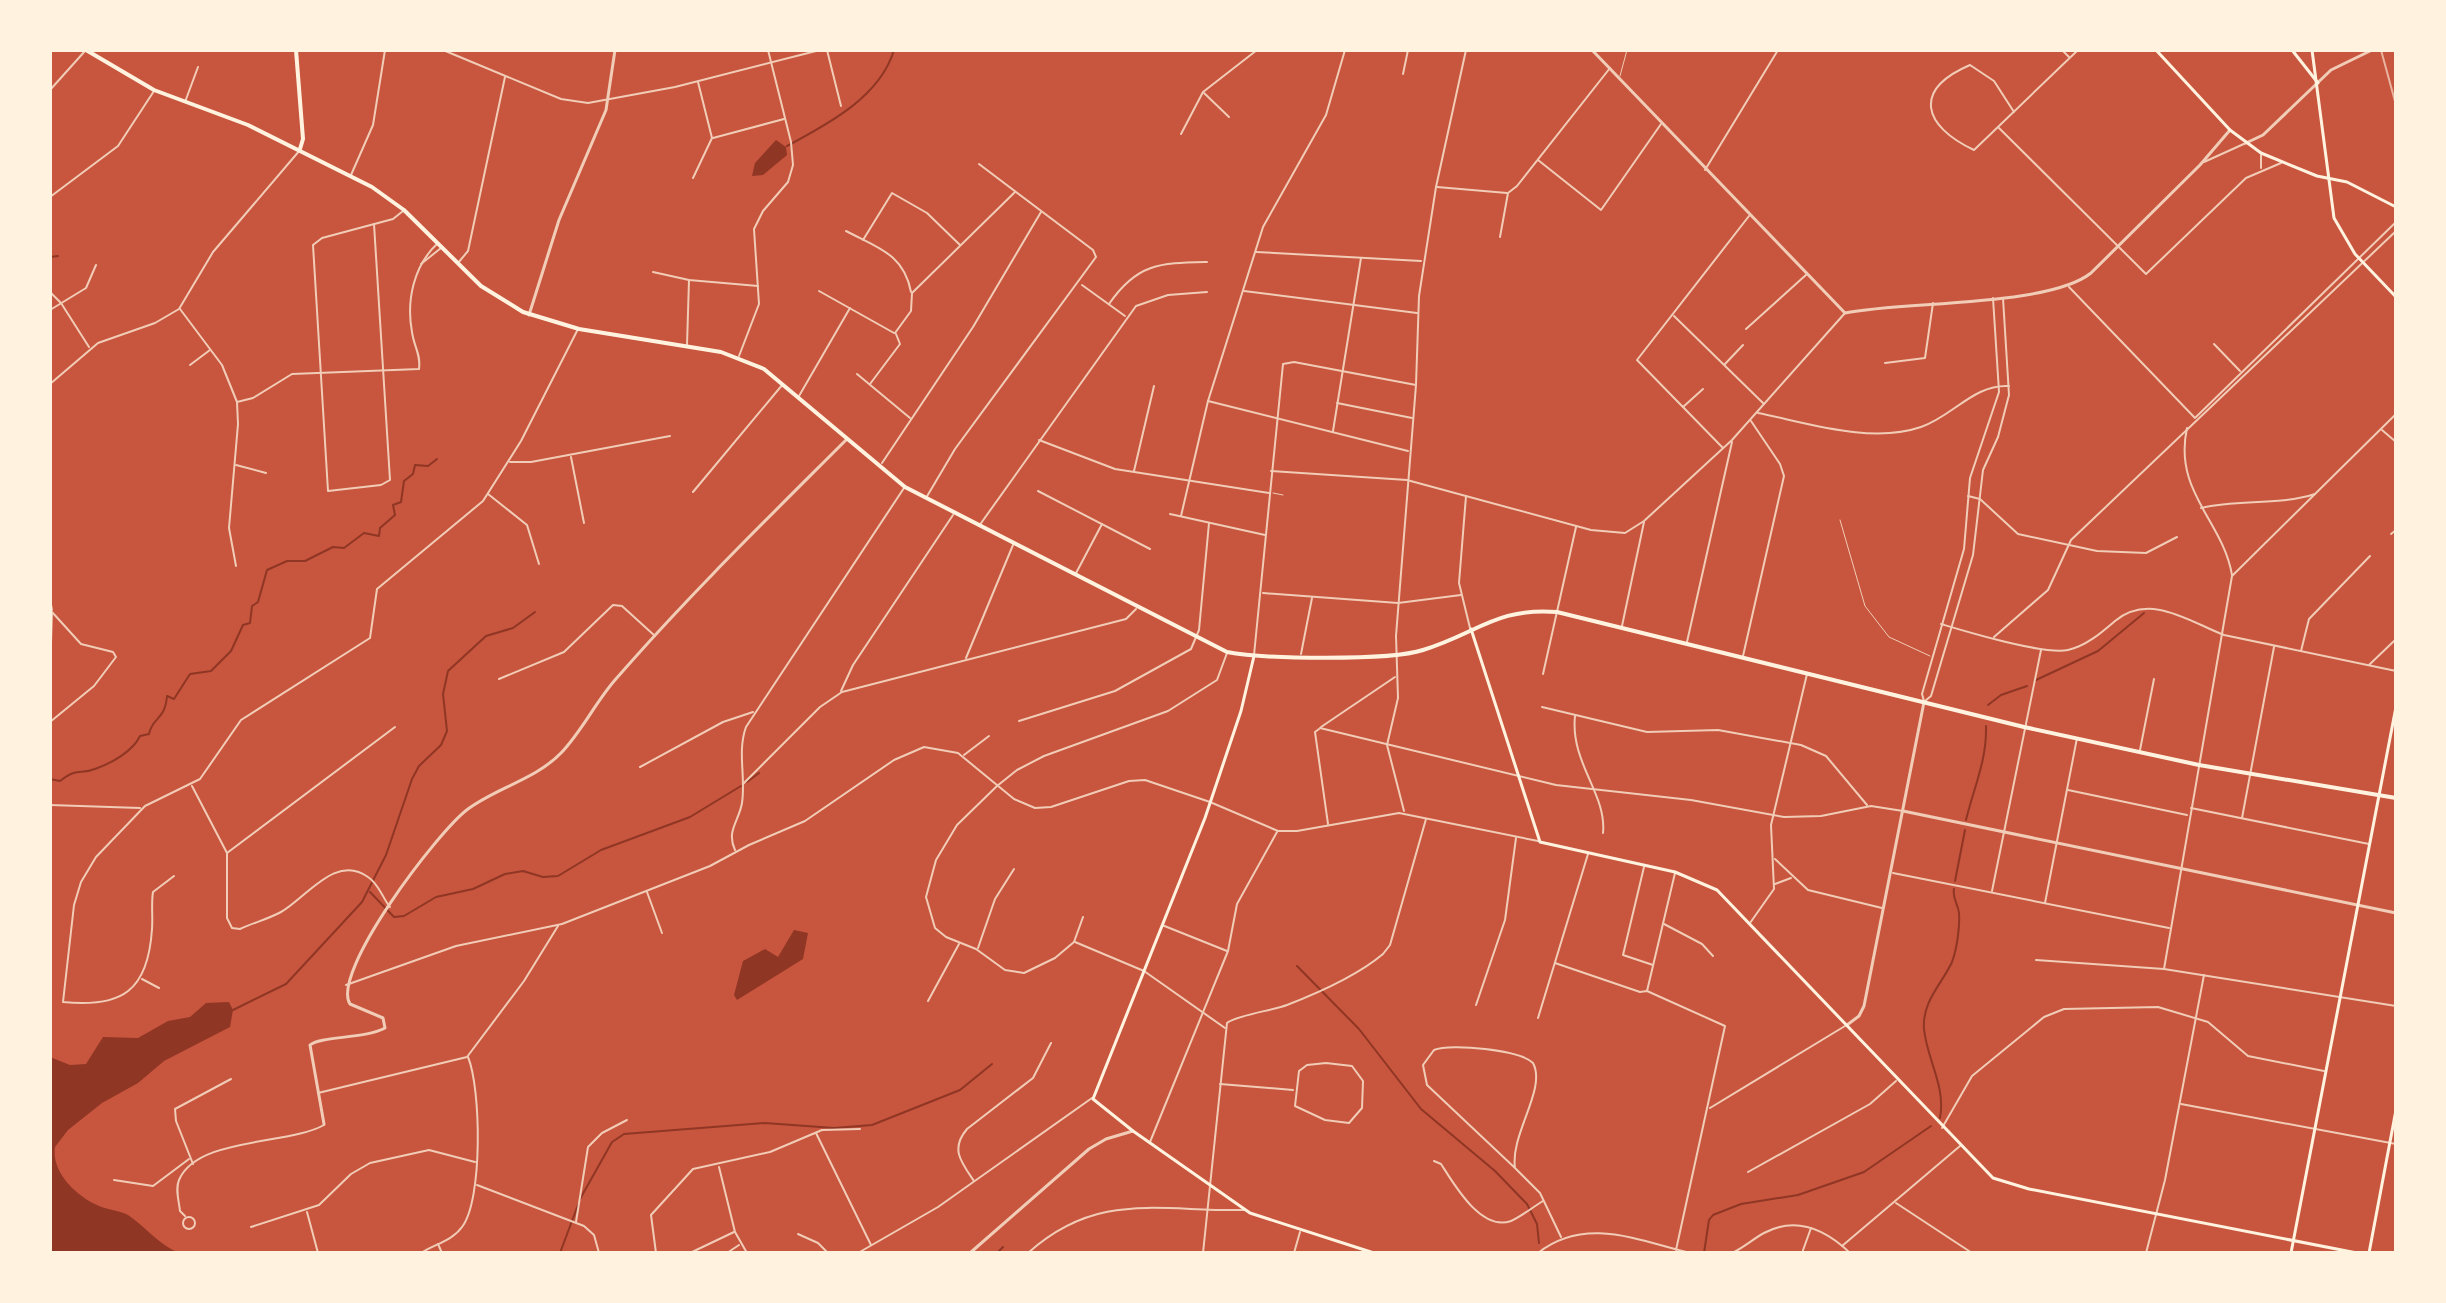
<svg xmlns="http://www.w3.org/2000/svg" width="2446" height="1303" font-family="'Open Sans',sans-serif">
<rect width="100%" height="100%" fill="#c8553d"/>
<g fill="#8f3625">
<polygon points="776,140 786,147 787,155 763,175 752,176 755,163"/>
<polygon points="794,930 808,933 803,959 737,1000 734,995 743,961 765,949 778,957"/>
<path d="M229,1002L233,1010L230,1027L164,1061L138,1083L102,1103L68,1130L55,1147C51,1172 76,1196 97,1205C107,1210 118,1210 128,1215C146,1227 158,1244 179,1253H50V1057L70,1065L86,1064L103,1037L138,1038L168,1021L190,1017L206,1003Z"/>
</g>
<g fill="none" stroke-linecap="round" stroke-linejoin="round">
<g stroke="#8f3625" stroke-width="2">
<path d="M787,146C828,124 880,97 894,50"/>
<polyline points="50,257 58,256"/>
<polyline points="2036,680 2098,651 2144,613"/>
<polyline points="1988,705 2001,695 2027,686"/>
<path d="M50,779L60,781C78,767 79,775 95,769C112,763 133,751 140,736L149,734C152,717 165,721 167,696L174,699L190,674L211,671L231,651L243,625L250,623L252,606L258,602L267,570L287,561H305L333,547L344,548L364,533L379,536L380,528L395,515L393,505L401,502L404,481L413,474L415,465L428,466L437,459"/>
<polyline points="747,782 759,773"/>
<path d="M1966,820C1974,787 1987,760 1986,726"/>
<polyline points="1955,881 1965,830"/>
<polyline points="370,892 394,917 404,916 436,897 473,889 505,874 523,871 543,877 558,876 601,850 690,817 741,786"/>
<polyline points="1297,966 1359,1029 1421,1109 1495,1171 1527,1204 1537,1224 1539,1243"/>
<polyline points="233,1010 286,984 362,902 386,855 412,779 419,766 441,745 447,731 443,694 448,671 486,636 513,628 535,612"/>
<path d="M1940,1118C1946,1086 1927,1060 1924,1029C1922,1001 1942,984 1952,962C1957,949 1960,926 1959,913C1958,904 1952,898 1954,889"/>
<polyline points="580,1199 612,1142 624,1134 765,1123 834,1128 872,1125 960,1090 992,1064"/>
<polyline points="560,1253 578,1205"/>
<polyline points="997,1253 1003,1247"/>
<polyline points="1704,1253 1709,1220 1713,1215 1741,1204 1798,1195 1864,1172 1931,1126"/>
</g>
<g stroke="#f1ccb7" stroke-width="1">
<polyline points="1620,76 1627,50"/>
<polyline points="1273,493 1283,495"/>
<polyline points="1840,520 1865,606 1889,637 1930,656"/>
</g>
<g stroke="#f1ccb7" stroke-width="2">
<polyline points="443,50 561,99 588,103 675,87 820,50"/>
<polyline points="827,50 841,106"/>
<polyline points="2062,50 2069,57"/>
<polyline points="1403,74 1408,50"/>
<polyline points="50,90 85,51"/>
<polyline points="1204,93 1229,117"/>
<polyline points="185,102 198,67"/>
<path d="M2014,112L1994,81L1970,65C1912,90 1923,126 1974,150L2078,50"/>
<polyline points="1999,128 2146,274 2246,178 2281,163"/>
<polyline points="1181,134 1203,92 1257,50"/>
<polyline points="713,138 784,119"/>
<polyline points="1538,160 1601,210 1661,124"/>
<polyline points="2204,162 2246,143"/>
<polyline points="2261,168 2261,155"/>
<polyline points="1705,170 1778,50"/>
<polyline points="351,175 373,125 385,50"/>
<polyline points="693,178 712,138 698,82"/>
<polyline points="1437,187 1507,193"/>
<polyline points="50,197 118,146 154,91"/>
<polyline points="374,224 390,480 381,485 328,491 313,245 322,238 393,219 403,211"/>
<path d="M846,231C878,248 904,254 911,292"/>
<polyline points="1500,237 1508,193 1517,186 1610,68"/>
<polyline points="863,240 892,193 927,213 960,245"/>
<polyline points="1256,252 1421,261"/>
<polyline points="458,263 468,251 505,77"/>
<polyline points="421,264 441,248"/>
<polyline points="653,272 689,280 758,286"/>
<polyline points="1082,285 1125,316"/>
<polyline points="2069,287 2195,418"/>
<polyline points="819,291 894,333"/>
<polyline points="1244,291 1417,313"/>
<polyline points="50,292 61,303 89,347"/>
<path d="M1109,304C1137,263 1160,263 1207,262"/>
<polyline points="180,309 222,365 237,402 238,424 229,528 236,566"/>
<polyline points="50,310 86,288 96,265"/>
<polyline points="1674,316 1764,404"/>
<polyline points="1746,329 1807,274"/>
<polyline points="895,333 911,311 912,293 1015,192"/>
<polyline points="2214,344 2240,371"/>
<polyline points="687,345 689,280"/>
<polyline points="739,356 759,304 754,229 763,211 788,182 793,165 791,142 768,50"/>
<polyline points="1885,363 1925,358 1933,303"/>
<polyline points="1725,364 1743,345"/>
<polyline points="190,365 210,350"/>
<polyline points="857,374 910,418"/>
<polyline points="50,384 98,343 155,323 179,309 213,252 300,150"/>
<polyline points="870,384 900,344 896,334"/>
<polyline points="799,396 850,308"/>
<polyline points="1208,401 1408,451"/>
<path d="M237,402L253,398L292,374L419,369C421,354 414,347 412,332C406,300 414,265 438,243"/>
<polyline points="1337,403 1412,418"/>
<polyline points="1683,407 1703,389"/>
<path d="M1758,413C1808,423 1871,444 1921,427C1953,416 1974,384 2009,386"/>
<polyline points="2196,417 2396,222"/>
<path d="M2187,428C2173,492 2223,521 2232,575"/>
<polyline points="2382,430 2396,442"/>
<polyline points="1333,431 1361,258"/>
<polyline points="1039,440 1115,469 1269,493"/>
<polyline points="1723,448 1637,360 1749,216"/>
<polyline points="571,457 584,523"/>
<polyline points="510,462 531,462 670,436"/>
<polyline points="882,463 973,327 1041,212"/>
<polyline points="236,465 266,473"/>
<polyline points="1134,471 1154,386"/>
<polyline points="1271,471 1407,480 1591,530 1625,533 1644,521 1732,440 1845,313"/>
<polyline points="1038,491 1150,549"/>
<polyline points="693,492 783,384"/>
<polyline points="488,494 527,525 539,564"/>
<polyline points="1466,496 1459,583 1470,628"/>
<polyline points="1968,496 1980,499 2018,534 2097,551 2146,553 2177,537"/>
<polyline points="926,498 955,449 1096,257 1093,250 979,164"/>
<path d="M2201,508C2239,499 2277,506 2315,494"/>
<polyline points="1170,514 1265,535"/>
<polyline points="1181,516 1208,401 1263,227 1326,115 1345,50"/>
<polyline points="979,526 1136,306 1168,295 1207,292"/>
<polyline points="2391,534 2396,530"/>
<polyline points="1075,575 1102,524"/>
<polyline points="1263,593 1398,603 1461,595"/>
<polyline points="50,599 52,610"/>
<path d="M1941,624C1968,632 2043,655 2068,650C2086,646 2101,633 2115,621C2150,592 2190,622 2224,635L2396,671"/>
<polyline points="1622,626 1644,522"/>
<polyline points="1994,637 2048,590 2071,540 2396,231"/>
<polyline points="1687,642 1732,442"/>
<polyline points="2301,651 2309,619 2370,556"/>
<polyline points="1301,654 1312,598"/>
<polyline points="1254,655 1283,364 1294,362 1416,385"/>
<polyline points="1743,656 1784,476 1780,464 1751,421"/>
<polyline points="966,658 1013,545"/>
<polyline points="2369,665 2394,641"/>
<polyline points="50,674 52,612 81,644 113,652 116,657 94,686 50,722"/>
<polyline points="1543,674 1576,527"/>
<polyline points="499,679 564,652 613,605 622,606 655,636"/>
<polyline points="841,691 853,665 953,515"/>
<polyline points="1924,701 1922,694 1964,549 1970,478 1999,392 1993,298"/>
<polyline points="1925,701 1931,696 1973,555 1983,470 1998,437 2009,395 2003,298"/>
<polyline points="1542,707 1647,732 1718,730 1801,745 1826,756 1867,805"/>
<path d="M1575,716C1570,763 1607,794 1603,833"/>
<polyline points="1019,721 1115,691 1191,649 1199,630 1209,523"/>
<polyline points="1321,727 1395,677"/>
<polyline points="1320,728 1556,785 1691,800 1784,817 1821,816 1871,806 1903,811"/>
<polyline points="1319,729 1315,732 1328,824"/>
<polyline points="2140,750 2154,679"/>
<polyline points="964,755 989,736"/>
<polyline points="640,767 723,722 753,712"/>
<polyline points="743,784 820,707 842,692 1126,619 1136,609"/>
<path d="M192,786L227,853V918L232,928L240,929C253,923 268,919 281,912C306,898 336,853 368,877C379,884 382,897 390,907"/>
<polyline points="2068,790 2187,815"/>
<polyline points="50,805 140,808"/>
<polyline points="2191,808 2369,844"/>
<polyline points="1404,811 1387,745 1398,698 1396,636 1416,385 1419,296 1436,187 1466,50"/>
<polyline points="2242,818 2274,647"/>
<path d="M735,850C726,831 739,821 742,803C746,777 737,752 746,727L904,488"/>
<polyline points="227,853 395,727"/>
<polyline points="1775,859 1808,890 1882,908"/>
<polyline points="1644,867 1623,955 1653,965"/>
<polyline points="1893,873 2169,928"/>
<path d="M174,876L153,892C151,904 153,917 152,929C148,991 122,1008 63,1002L74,905L81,882L96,857L145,806L200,779L241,720L370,638L377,589L483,501L521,441L578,329"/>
<polyline points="1775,884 1791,878"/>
<polyline points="1992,891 2041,650"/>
<polyline points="647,892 662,933"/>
<polyline points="2045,903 2077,738"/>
<polyline points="1083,917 1074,942 1055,958 1024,973 1005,970 976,949 946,937 935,928 926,897 936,860 957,825 997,786 1017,770 1044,756 1168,711 1217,680 1227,653"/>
<polyline points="1750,923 1774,889 1771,825 1807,674"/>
<polyline points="1664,924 1702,944 1713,956"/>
<polyline points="1162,925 1227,951"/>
<polyline points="1075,942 1144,971 1225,1028"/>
<polyline points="978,948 995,899 1014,869"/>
<polyline points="2036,960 2164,969 2396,1006"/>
<polyline points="1555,963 1640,992 1647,991 1725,1026 1676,1250"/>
<polyline points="2164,969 2232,576 2396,414"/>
<polyline points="142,979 159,988"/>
<polyline points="346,985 456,946 562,924 710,866 749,845 805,821 894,760 924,747 958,753 1014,799 1035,808 1051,807 1129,781 1145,780 1210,802 1278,831 1297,831 1399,813 1538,841"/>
<polyline points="1647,991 1675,873"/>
<polyline points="928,1001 959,944"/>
<polyline points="1476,1005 1505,920 1516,838"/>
<polyline points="1538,1018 1588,854"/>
<polygon points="1326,1063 1352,1066 1363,1081 1362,1108 1349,1123 1325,1120 1295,1106 1299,1071 1307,1065"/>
<polyline points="1220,1084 1293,1090"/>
<polyline points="318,1093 467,1057 524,981 558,926"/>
<polyline points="2181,1104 2396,1144"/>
<polyline points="1710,1108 1845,1026"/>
<polyline points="1942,1128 1972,1076 2044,1017 2064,1009 2158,1007 2208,1022 2248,1056 2324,1071"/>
<polyline points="816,1133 871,1245"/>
<polyline points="1150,1142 1228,951 1237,904 1277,832"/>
<path d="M1434,1161L1441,1164C1454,1184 1481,1232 1511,1221C1522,1216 1533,1207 1543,1201"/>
<polyline points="193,1164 176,1121 175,1109 231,1079"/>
<polyline points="719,1167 735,1232 747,1253"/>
<path d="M1515,1168L1427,1085L1423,1065L1434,1050C1451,1043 1520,1050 1533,1063C1547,1089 1510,1134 1515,1168L1540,1193L1561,1237"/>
<polyline points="1748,1172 1870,1104 1896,1081"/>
<polyline points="114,1180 153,1186 189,1159"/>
<path d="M974,1181C961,1162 950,1149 967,1129L1033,1078L1051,1043"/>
<polyline points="477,1185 584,1226 594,1235 599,1253"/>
<polyline points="1896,1203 1972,1253"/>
<polyline points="307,1212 318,1253"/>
<path d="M185,1216L180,1211C179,1201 175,1189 179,1180C197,1137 289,1145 324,1125"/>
<circle cx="189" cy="1223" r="6"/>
<polyline points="576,1222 588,1147 602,1133 627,1120"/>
<polyline points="251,1227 319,1205 351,1174 370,1163 429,1150 475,1162"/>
<polyline points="798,1234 818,1243 828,1253"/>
<polyline points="438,1244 442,1253"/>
<polyline points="1842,1246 1960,1146"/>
<path d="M421,1253C435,1244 452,1241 462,1227C483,1200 481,1088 468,1057"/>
<polyline points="656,1253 651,1215 693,1169 770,1152 822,1130 860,1129"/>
<polyline points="690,1253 734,1232"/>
<polyline points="727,1253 739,1245"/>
<polyline points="858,1253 938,1207 1092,1098"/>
<path d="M1028,1253C1098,1190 1160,1212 1245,1210"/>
<path d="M1203,1253L1227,1023C1234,1016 1274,1010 1287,1005C1318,993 1358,975 1383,954L1390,945L1426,819"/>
<polyline points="1294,1253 1300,1232"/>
<path d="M1538,1253C1585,1216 1637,1240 1690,1253"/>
<path d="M1732,1253C1743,1248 1753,1239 1764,1233C1796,1216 1826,1230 1850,1253"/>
<polyline points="1802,1253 1811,1228"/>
<polyline points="2146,1253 2165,1180 2204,975"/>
</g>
<g stroke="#f1ccb7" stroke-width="3">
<path d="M1592,50L1845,313C1905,301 2048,307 2091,273L2200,165L2230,130"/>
<polyline points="2246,143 2263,135 2331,70 2372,50"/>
<polyline points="529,315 559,220 606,110 615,50"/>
<polyline points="1903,811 2396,913"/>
<polyline points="1847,1025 1859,1016 1864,1006 1924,702"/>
<path d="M324,1124L310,1045C320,1036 365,1039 385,1028L383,1018L350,1004C330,973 438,831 468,809C496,788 536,779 561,753C582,731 595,703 615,680C688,596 768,518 846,440"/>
<polyline points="970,1253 1089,1149 1106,1139 1133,1131"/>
</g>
<g stroke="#fff3e0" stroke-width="3">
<polyline points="2156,50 2230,130 2261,153 2317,176 2347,182 2396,207"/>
<polyline points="2292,50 2318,83"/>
<polyline points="2312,50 2334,218 2355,254 2396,297"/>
<polyline points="1471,629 1540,842 1675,872 1717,890 1993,1178 2029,1189 2357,1253"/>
<polyline points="2396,639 2396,660"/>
<polyline points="1254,656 1241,711 1205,818 1093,1099 1133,1131 1250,1213 1374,1253"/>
<polyline points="2291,1253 2396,707"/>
<polyline points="2369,1253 2396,1110"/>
</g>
<g stroke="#fff3e0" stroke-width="4">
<path d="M86,50L154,90L248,125L372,187L404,210L481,286L523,312L579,329L721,352L764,369L905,487L1227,652C1262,659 1390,661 1423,650C1476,634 1497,607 1557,612L2024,727L2199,765L2396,798"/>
<polyline points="296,50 303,139 300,149"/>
</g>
<polyline stroke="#e9b49f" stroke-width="2" points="2381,50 2396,105"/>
</g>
<rect width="2446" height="1303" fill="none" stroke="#fff3e0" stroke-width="104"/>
</svg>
